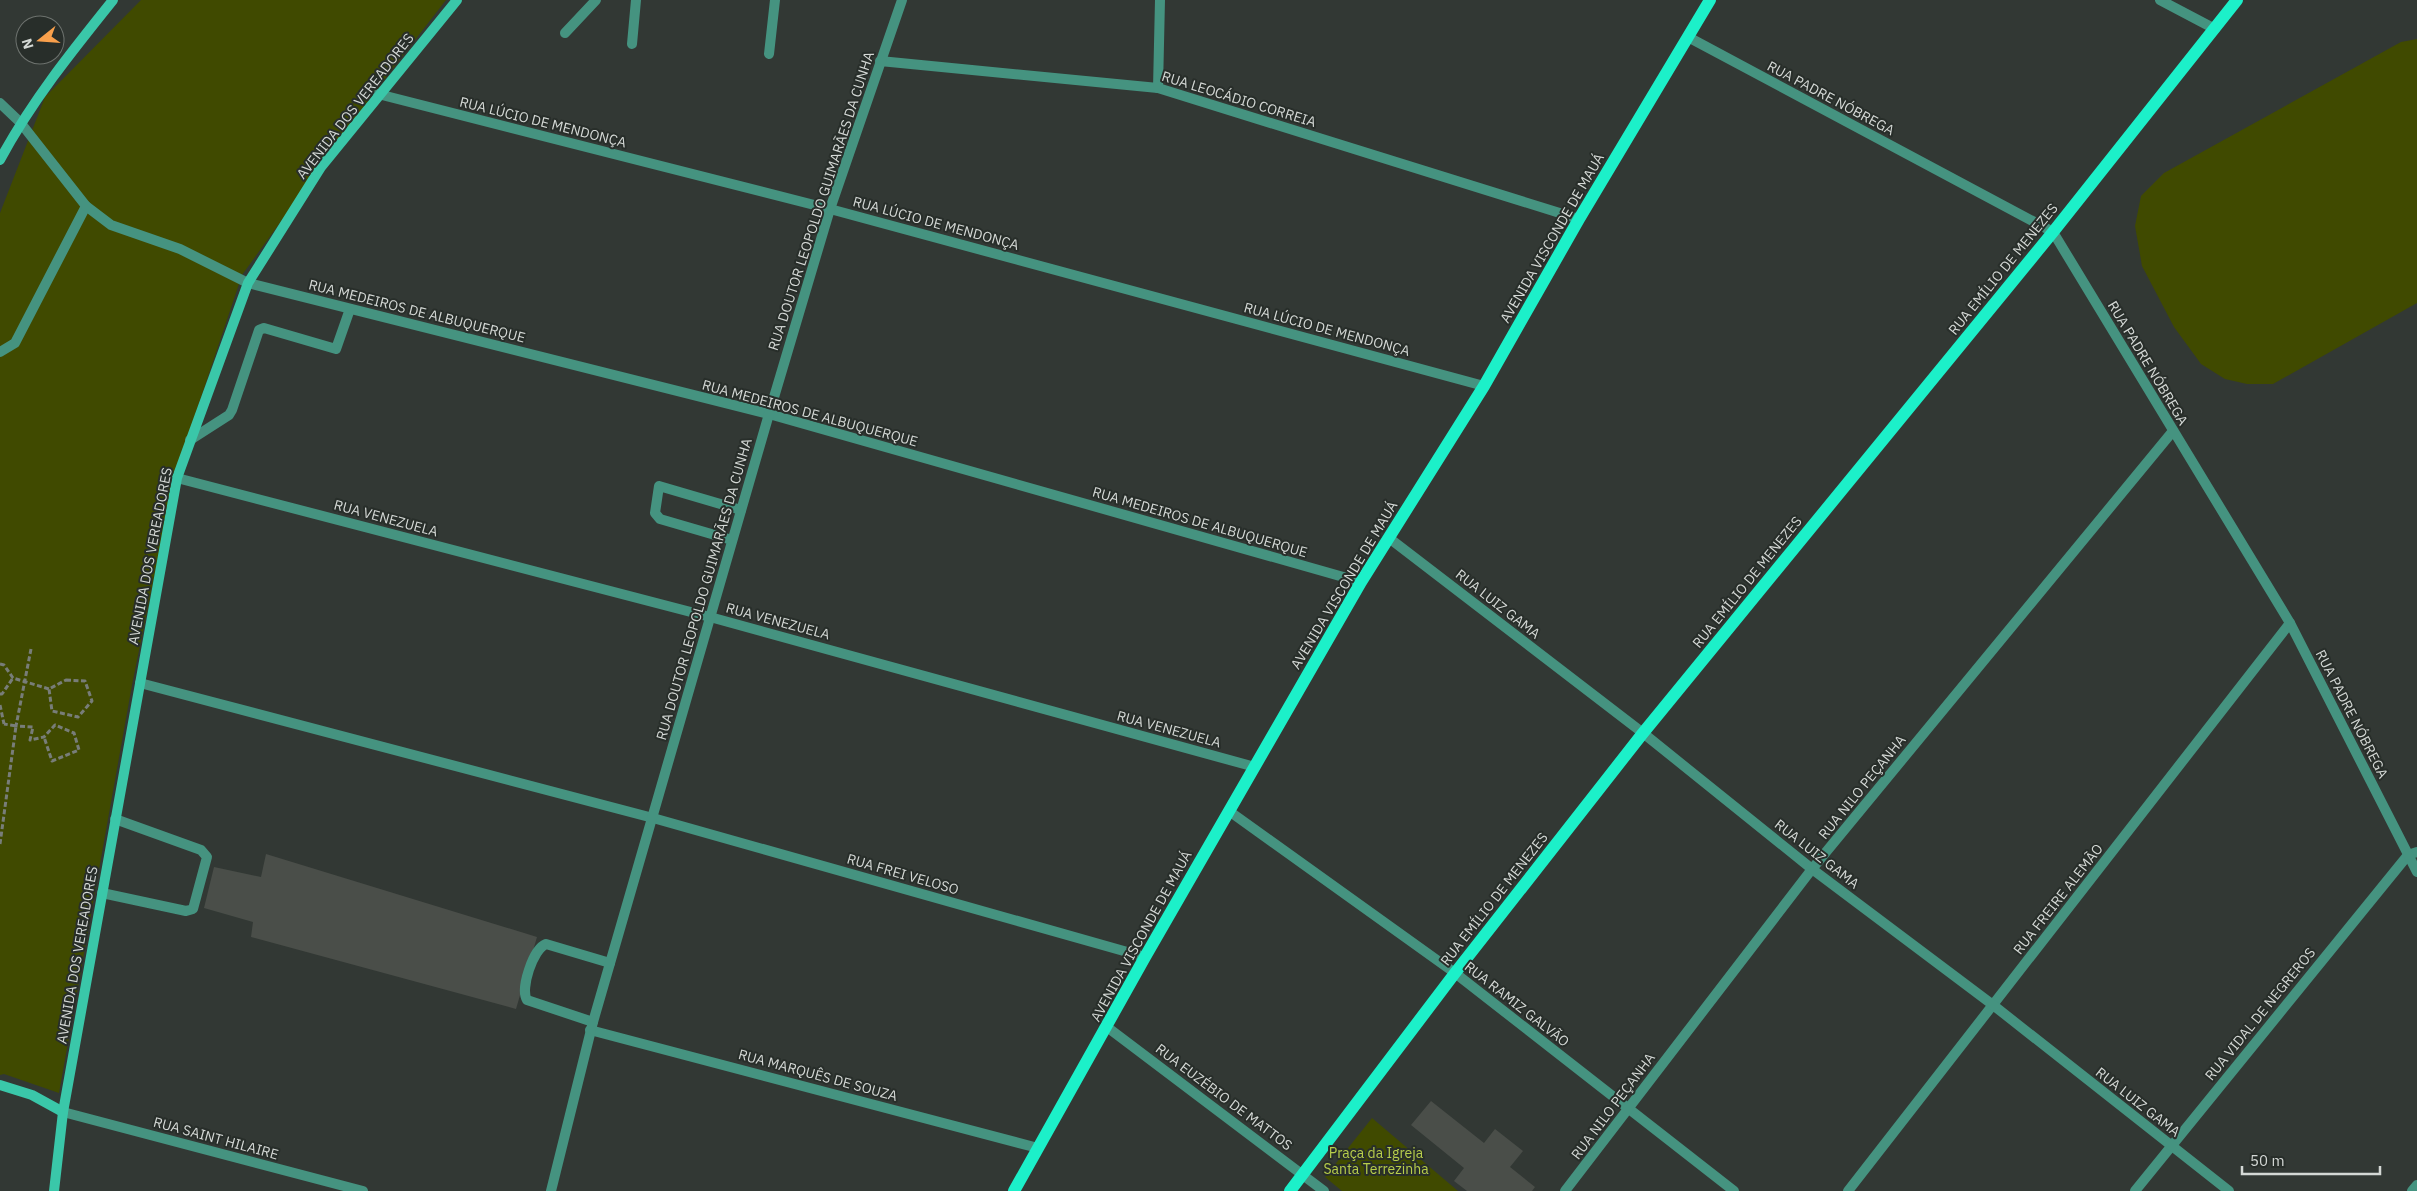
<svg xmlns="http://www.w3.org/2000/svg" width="2417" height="1191" font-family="'IBM Plex Sans',sans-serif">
<rect width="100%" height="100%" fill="#323834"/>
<g fill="#404a00">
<polygon points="141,0 446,0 374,93 242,275 174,478 132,685 59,1093 4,1074 0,1075 0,213 45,97"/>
<polygon points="2417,39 2417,303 2273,384 2247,384 2225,379 2201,364 2174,327 2142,266 2135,226 2141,196 2164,173 2401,42"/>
<polygon points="1372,1118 1458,1191 1342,1191 1325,1177"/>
</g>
<g fill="#4a4e49">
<polygon points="266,854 537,937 516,1009 251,937 253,922 204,908 214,867 261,877"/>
<polygon points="1431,1101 1484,1143 1495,1129 1523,1151 1510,1167 1535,1187 1532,1191 1467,1191 1454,1181 1464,1168 1411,1125"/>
</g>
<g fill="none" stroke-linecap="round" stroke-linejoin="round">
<g stroke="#787d79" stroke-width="3" stroke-dasharray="5 2.5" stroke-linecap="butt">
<polyline points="31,649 16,726 33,727 30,740 44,737 55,725 74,733 79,750 52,761 44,737"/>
<polyline points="0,664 4,665 13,678 49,689"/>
<polygon points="66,680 85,681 92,701 78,717 52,711 49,689"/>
<polyline points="0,694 2,694 13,678"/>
<polyline points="0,705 4,724"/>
<polyline points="0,844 16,726 4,724"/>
</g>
<g stroke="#459380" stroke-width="10">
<polyline points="0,352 15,343 86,206"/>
<polyline points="190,440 229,415 232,410 259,330 264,328 336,349 350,309"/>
<polyline points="732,540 660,519 655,513 659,486 741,510"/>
<polyline points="102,893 186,911 193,909 207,857 201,850 115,819"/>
<path d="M593,1022L527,1000C520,989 533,949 546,944L610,963"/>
</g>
<g stroke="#459380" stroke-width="10">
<polyline points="2160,0 2215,29"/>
<polyline points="565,33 596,0"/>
<polyline points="1688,37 2053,232"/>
<polyline points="632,44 636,0"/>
<polyline points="769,54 775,0"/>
<polyline points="880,61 1158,88 1579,219"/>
<polyline points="1158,88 1160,0"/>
<polyline points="378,94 830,209 1484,386"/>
<polyline points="0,103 20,122 86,206 111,225 180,249 248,283 769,414 1361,582"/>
<polyline points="177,478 710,617 1255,767"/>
<polyline points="140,683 653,818 1145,957"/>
<polyline points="1229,811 1455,973 1734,1191"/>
<polyline points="1107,1027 1324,1191"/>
<polyline points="590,1030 1038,1148"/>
<polyline points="63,1112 363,1191"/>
<polyline points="1565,1191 1812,869 2173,431"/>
<polyline points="1848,1191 2290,623"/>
<polyline points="2135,1191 2408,855 2417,852"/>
<polyline points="2412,1191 2417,1185"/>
</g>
<g stroke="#459380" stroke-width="10">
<polyline points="2053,232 2290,623 2417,872"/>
<polyline points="1389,538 1643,733 1812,869 1993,1005 2229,1191"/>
<polyline points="551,1191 593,1022 769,414 830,209 902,0"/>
</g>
<g stroke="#3ac7a9" stroke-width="10">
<path d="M0,160C31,102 72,51 113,0"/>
<polyline points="0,1085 32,1095 63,1112"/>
<polyline points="54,1191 63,1112 177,478 248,283 321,167 457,0"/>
</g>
<g stroke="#1cf0c9" stroke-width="12">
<polyline points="1014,1191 1145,957 1361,582 1484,386 1579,219 1710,0"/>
<polyline points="1290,1191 1455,973 1643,733 2053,232 2237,0"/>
</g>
</g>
<g text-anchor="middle" stroke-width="4" stroke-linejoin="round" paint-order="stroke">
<g font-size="14" fill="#d4d8d5" stroke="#282e2a">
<text transform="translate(1831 98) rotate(28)" y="5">RUA PADRE NÓBREGA</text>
<text transform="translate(1239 99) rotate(17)" y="5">RUA LEOCÁDIO CORREIA</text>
<text transform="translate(355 106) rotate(-52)" y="5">AVENIDA DOS VEREADORES</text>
<text transform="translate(543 122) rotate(14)" y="5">RUA LÚCIO DE MENDONÇA</text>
<text transform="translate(821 201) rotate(-72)" y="5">RUA DOUTOR LEOPOLDO GUIMARÃES DA CUNHA</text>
<text transform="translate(936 223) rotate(15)" y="5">RUA LÚCIO DE MENDONÇA</text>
<text transform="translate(1552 238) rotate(-60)" y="5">AVENIDA VISCONDE DE MAUÁ</text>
<text transform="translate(2003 269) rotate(-51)" y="5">RUA EMÍLIO DE MENEZES</text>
<text transform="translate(417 311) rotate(14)" y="5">RUA MEDEIROS DE ALBUQUERQUE</text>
<text transform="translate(1327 329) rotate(15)" y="5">RUA LÚCIO DE MENDONÇA</text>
<text transform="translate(2148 363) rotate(59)" y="5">RUA PADRE NÓBREGA</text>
<text transform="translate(810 413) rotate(15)" y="5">RUA MEDEIROS DE ALBUQUERQUE</text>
<text transform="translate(386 518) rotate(15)" y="5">RUA VENEZUELA</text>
<text transform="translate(1200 522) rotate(16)" y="5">RUA MEDEIROS DE ALBUQUERQUE</text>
<text transform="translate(150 556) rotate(-79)" y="5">AVENIDA DOS VEREADORES</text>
<text transform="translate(1747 582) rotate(-51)" y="5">RUA EMÍLIO DE MENEZES</text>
<text transform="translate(1344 585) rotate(-59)" y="5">AVENIDA VISCONDE DE MAUÁ</text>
<text transform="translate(704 589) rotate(-74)" y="5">RUA DOUTOR LEOPOLDO GUIMARÃES DA CUNHA</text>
<text transform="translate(1498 604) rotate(38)" y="5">RUA LUIZ GAMA</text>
<text transform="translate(778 621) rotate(15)" y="5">RUA VENEZUELA</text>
<text transform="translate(2352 714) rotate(63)" y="5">RUA PADRE NÓBREGA</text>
<text transform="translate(1169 729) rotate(15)" y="5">RUA VENEZUELA</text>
<text transform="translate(1862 787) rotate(-51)" y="5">RUA NILO PEÇANHA</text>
<text transform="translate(1817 854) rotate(38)" y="5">RUA LUIZ GAMA</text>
<text transform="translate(903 874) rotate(16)" y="5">RUA FREI VELOSO</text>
<text transform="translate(1494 899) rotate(-52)" y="5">RUA EMÍLIO DE MENEZES</text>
<text transform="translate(2058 899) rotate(-52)" y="5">RUA FREIRE ALEMÃO</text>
<text transform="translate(1141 936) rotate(-61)" y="5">AVENIDA VISCONDE DE MAUÁ</text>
<text transform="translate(77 955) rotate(-80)" y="5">AVENIDA DOS VEREADORES</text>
<text transform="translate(1517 1004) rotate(38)" y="5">RUA RAMIZ GALVÃO</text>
<text transform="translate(2260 1014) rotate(-51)" y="5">RUA VIDAL DE NEGREROS</text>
<text transform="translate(818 1075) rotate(15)" y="5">RUA MARQUÊS DE SOUZA</text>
<text transform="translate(1224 1097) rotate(37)" y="5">RUA EUZÉBIO DE MATTOS</text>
<text transform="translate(2138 1102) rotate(38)" y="5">RUA LUIZ GAMA</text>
<text transform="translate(1613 1106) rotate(-53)" y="5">RUA NILO PEÇANHA</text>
<text transform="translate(216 1138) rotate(15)" y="5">RUA SAINT HILAIRE</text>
</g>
<g font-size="14" fill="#b8ce4b" stroke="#282e2a">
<text x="1376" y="1158">Praça da Igreja<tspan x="1376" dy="16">Santa Terrezinha</tspan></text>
</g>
</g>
<g transform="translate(40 40) rotate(253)"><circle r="24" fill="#282e2a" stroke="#6d726e"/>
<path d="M0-4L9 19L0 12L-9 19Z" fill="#f9a04c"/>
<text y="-8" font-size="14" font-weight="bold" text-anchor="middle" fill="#d4d8d5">N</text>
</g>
<path d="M2242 1166v8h138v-8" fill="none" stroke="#d4d8d5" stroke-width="2.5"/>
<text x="2250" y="1166" font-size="15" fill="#d4d8d5" stroke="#282e2a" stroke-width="4" paint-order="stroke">50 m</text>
</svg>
